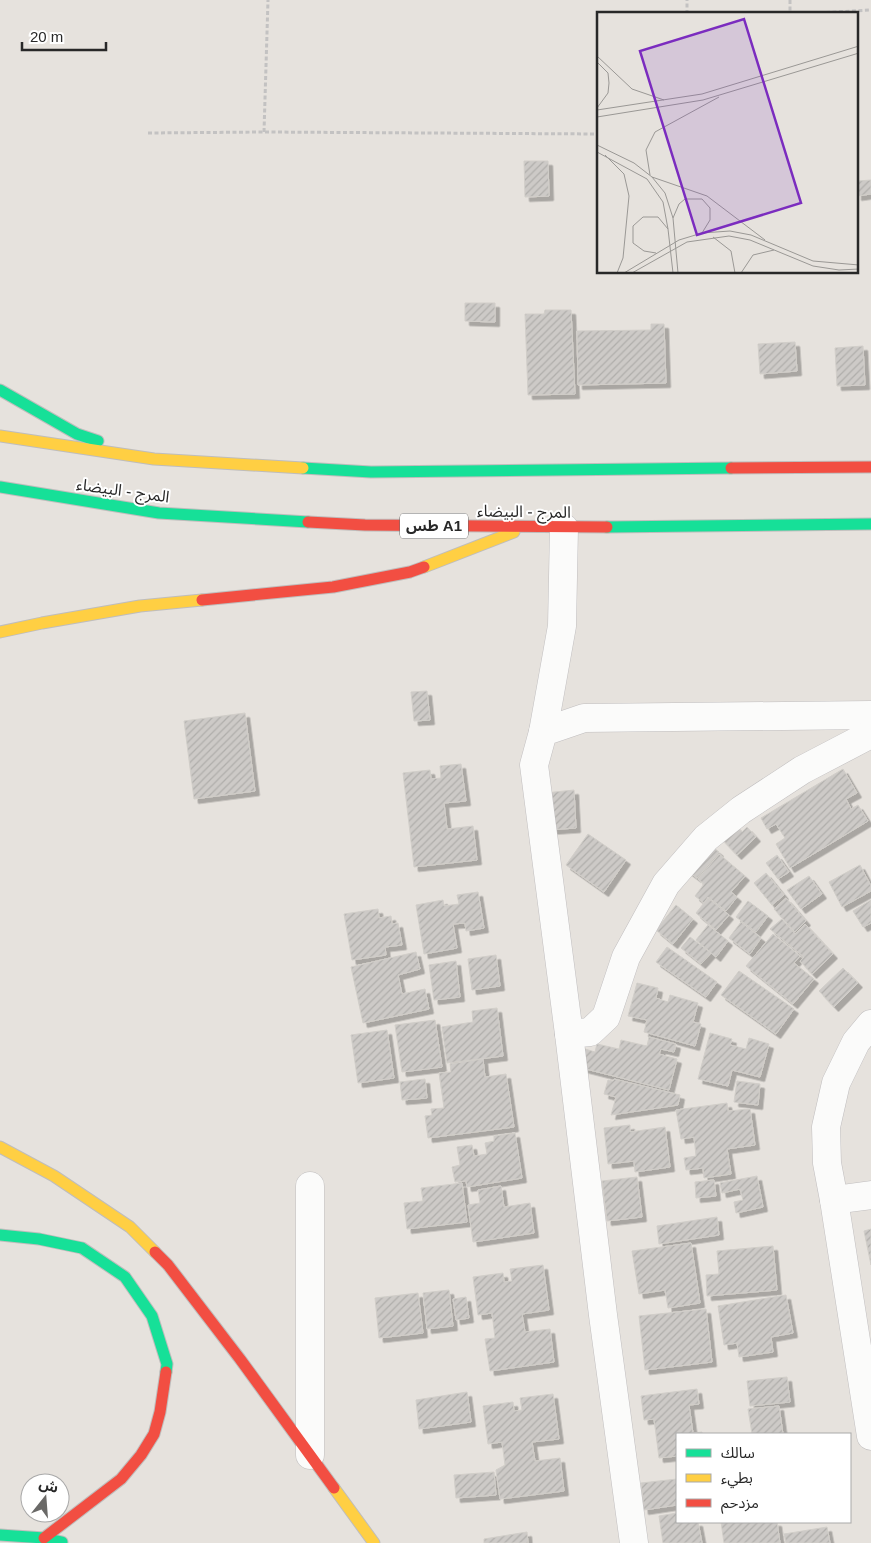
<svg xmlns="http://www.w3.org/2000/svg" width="871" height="1543" font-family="Arial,'Noto Sans Arabic',sans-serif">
<defs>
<pattern id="building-hatch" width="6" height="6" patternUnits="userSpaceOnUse" patternTransform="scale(1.25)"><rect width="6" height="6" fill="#cdcac7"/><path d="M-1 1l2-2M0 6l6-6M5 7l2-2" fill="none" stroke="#b0aeab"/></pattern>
<filter id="shadow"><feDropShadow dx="4.5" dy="4.5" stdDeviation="0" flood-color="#0004"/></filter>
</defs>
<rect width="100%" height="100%" fill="#e6e2dd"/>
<g fill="url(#building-hatch)" stroke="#d1cec9" filter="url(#shadow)">
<polygon points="524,161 548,161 549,196 525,197"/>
<polygon points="871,180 871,194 857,196 857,181"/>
<polygon points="465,303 495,303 495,322 465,321"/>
<polygon points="545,310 571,310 575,394 528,395 525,314 544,314"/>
<polygon points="651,324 664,324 666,383 578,385 577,331 651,330"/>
<polygon points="795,342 797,371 760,374 758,344"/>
<polygon points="863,346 865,385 837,386 835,348"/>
<polygon points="427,691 430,720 414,721 411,692"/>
<polygon points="245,713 255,791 194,799 184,721"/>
<polygon points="461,764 466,801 444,803 447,829 473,826 477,860 414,867 403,773 430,770 431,779 441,778 440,766"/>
<polygon points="843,769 857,793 846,799 851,809 858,805 868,821 790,868 776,844 785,838 776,824 767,829 761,818"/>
<polygon points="574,790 576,828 547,830 545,793"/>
<polygon points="732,822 742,832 747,827 756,837 737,855 718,835"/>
<polygon points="588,834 626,860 604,892 566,865"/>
<polygon points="706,842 719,852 697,878 685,869"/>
<polygon points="719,854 745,876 731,892 737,897 726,911 708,897 704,903 695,896 704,884 698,879"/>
<polygon points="777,855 789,872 778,879 766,863"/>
<polygon points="860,865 871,886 871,891 842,907 829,882"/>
<polygon points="766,873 784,895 772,905 754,883"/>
<polygon points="809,876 822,894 801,909 787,890"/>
<polygon points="478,892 484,928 466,931 465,923 453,924 457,948 424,954 416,905 443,900 444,906 459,904 457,895"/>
<polygon points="708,898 729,915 716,930 696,913"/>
<polygon points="786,898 806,921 795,932 774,909"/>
<polygon points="871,900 871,923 863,927 853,911"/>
<polygon points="748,901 768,916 756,932 736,917"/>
<polygon points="676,905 693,919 673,944 656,930"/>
<polygon points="378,909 379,918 391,916 392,924 398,923 402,945 385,947 386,955 352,960 344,914"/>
<polygon points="782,919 795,934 805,924 833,954 812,974 800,961 804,957 770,929"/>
<polygon points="741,922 761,938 750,954 729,938"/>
<polygon points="708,925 728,941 716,957 696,940"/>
<polygon points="773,934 800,956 794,963 814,979 793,1004 746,966"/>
<polygon points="690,937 711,953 701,964 681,948"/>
<polygon points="667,947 717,982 706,997 656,962"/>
<polygon points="416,952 420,969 398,975 402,994 425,989 429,1009 363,1023 351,967"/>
<polygon points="496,955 500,986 472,990 468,959"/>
<polygon points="456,961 460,997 434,1000 429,965"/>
<polygon points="843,968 858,983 834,1007 819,991"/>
<polygon points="739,971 794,1009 776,1034 721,995"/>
<polygon points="637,983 658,988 656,998 668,1002 670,995 698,1003 693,1022 701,1024 695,1046 644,1032 647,1020 628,1016"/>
<polygon points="497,1008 503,1056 447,1063 442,1027 473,1022 472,1011"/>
<polygon points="435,1020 442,1067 402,1072 395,1025"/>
<polygon points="387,1030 394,1078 358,1083 351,1035"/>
<polygon points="710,1033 732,1039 730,1045 746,1049 749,1038 769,1044 760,1077 732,1070 728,1086 698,1079"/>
<polygon points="649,1037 676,1044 674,1052 661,1049 659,1054 677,1059 669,1090 578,1067 582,1048 595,1052 597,1044 619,1049 621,1040 647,1046"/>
<polygon points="483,1059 485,1077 506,1074 514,1127 428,1138 425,1116 432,1115 431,1109 444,1108 439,1073 451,1072 450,1064"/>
<polygon points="425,1079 427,1098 402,1100 400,1082"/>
<polygon points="614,1079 680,1095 678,1105 611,1115 616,1097 604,1094 608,1080 613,1081"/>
<polygon points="737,1081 760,1084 758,1105 734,1102"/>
<polygon points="727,1103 728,1111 750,1109 755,1145 727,1149 731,1174 704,1178 703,1168 686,1170 684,1158 696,1156 694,1137 681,1139 676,1110"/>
<polygon points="630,1125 630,1132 665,1127 670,1167 635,1172 634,1161 608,1164 604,1128"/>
<polygon points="515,1133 522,1178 467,1187 466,1181 455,1182 452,1167 460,1165 457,1147 472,1145 474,1156 487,1154 485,1143 494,1141 494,1136"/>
<polygon points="757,1176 763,1207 736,1213 734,1202 743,1200 740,1189 722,1193 720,1183"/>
<polygon points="637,1177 642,1217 607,1221 602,1181"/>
<polygon points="714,1180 716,1196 696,1198 695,1182"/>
<polygon points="462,1183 467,1222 407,1229 404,1203 423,1201 421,1188"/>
<polygon points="501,1186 504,1207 530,1203 534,1233 473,1242 468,1205 480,1203 478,1190"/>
<polygon points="717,1217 719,1235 659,1244 657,1226"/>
<polygon points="871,1229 871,1265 864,1231"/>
<polygon points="691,1243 700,1303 668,1308 665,1290 639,1294 632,1251"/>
<polygon points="773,1246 777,1290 707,1296 706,1275 719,1274 717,1251"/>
<polygon points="543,1265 549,1310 522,1314 525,1332 550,1329 554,1362 490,1371 485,1339 495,1338 492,1313 478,1315 473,1277 503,1273 504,1282 512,1281 510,1269"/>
<polygon points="449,1290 453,1326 427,1329 423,1293"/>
<polygon points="418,1293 423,1333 379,1338 375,1298"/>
<polygon points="786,1295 793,1333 771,1337 773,1352 739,1357 737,1343 724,1345 718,1306"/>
<polygon points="466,1297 469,1318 456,1320 453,1299"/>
<polygon points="706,1309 712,1362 645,1370 639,1316"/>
<polygon points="787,1377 790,1402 750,1406 747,1381"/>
<polygon points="697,1389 699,1404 689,1405 693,1433 702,1432 702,1434 677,1434 677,1456 659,1458 654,1419 644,1420 641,1396"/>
<polygon points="467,1392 471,1422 419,1429 416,1400"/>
<polygon points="553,1394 559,1439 532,1442 535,1461 560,1458 564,1491 500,1499 496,1470 505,1465 502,1442 488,1444 483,1406 513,1402 514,1411 522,1410 520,1398"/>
<polygon points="779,1406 783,1434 752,1434 748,1409"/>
<polygon points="494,1472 496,1495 456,1498 454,1475"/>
<polygon points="677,1479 677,1505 644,1510 641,1483"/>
<polygon points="677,1513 677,1522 698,1522 702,1543 663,1543 659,1516"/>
<polygon points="721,1522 777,1522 780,1543 724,1543"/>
<polygon points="827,1527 830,1543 786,1543 784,1534"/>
<polygon points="527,1532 528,1543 484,1543 484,1539"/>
</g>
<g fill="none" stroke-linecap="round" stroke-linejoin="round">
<g stroke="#c0bebf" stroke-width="29">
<g id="street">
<polyline points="543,732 562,626 564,528"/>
<polyline points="871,1024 856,1042 836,1083 826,1127 827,1163 834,1200 871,1436"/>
<polyline points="569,1034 534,765 543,732 584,718 871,715"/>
<polyline points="834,1200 871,1195"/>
<polyline points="310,1455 310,1186"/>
<polyline points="634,1543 603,1315 569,1034 590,1032 606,1017 626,957 666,884 706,838 741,810 802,770 871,734"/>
</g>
</g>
<g stroke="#bfbdbc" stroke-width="13">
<g id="fast">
<polyline points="0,390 77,434 98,441"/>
<polyline points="303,468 371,472 731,468"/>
<polyline points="0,487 159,513 308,522"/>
<polyline points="607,527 871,524"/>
<polyline points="0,1235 39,1239 82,1248 125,1277 152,1316 167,1364 166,1372"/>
<polyline points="0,1535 44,1538 62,1542"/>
</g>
</g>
<g stroke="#bfbdbc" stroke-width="13">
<g id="slow">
<polyline points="0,436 154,459 303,468"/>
<polyline points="424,567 514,532"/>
<polyline points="0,632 42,623 140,606 202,600"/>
<polyline points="0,1147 54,1176 130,1227 155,1252"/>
<polyline points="334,1488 374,1543"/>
</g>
</g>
<g stroke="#bfbdbc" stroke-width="13">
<g id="jam">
<polyline points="731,468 871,467"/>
<polyline points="308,522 365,525 607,527"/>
<polyline points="202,600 333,587 410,572 424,567"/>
<polyline points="155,1252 168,1265 240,1359 334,1488"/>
<polyline points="44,1538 121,1479 141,1455 154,1434 160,1412 166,1372"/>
</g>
</g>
<g stroke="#c3c2c2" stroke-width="3" stroke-dasharray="4 2.5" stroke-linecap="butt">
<polyline points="790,0 790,14"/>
<polyline points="687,14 687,0"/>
<polyline points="800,14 871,10"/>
<polyline points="264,132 268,0"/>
<polyline points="148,133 264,132 598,134"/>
</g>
<use href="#street" stroke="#fbfbfa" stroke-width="28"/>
<use href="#fast" stroke="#16e098" stroke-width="11"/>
<use href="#slow" stroke="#ffcf43" stroke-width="11"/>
<use href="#jam" stroke="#f24e42" stroke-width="11"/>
</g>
<g text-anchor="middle" stroke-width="4" stroke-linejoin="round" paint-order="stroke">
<rect fill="#fff" stroke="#686868" stroke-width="1" x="400" y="513.5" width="68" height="25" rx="4"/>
<g font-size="15" font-weight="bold" fill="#282828">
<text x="434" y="531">طس A1</text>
</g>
<g font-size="16" fill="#282828" stroke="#fff">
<text transform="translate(123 490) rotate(8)" y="6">المرج - البيضاء</text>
<text transform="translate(524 511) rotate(1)" y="6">المرج - البيضاء</text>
</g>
</g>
<g transform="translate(597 12)">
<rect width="261" height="261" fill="#e6e2dd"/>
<path fill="none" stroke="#9a9895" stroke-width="1" d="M0,44L35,77L67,88M0,50L11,61L12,71L11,81L0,96M0,98L105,82L262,34M0,105L106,88L262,41M0,133L37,151L55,165L68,181L76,206M0,140L50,167L66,190L71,217M8,143L27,162L32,184L26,246L20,261M53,163L49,138L58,120L122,85M55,165L110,184L168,228M116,225L134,239L138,261M59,241L47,239L36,231V214L46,205H61L71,217L76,261M27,261L82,228L105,221L133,219L154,223L216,249L262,253M35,261L90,230L132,224L153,228L216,254L242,258L262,257M81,261L76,206L82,192L88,187H105L113,196V208L105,221M144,261L156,243L177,238"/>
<path fill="#7b2cbf" fill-opacity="0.15" stroke="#7b2cbf" stroke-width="2.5" d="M147,7L204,191L100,223L43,39Z"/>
<rect width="261" height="261" fill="none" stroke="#282828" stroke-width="2.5"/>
</g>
<rect x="676" y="1433" width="175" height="90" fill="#ffffff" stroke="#a9a9a9"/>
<rect x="686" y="1449" width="25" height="8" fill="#16e098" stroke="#a9a9a9"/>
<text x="721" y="1458" font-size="15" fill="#282828">سالك</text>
<rect x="686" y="1474" width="25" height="8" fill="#ffcf43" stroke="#a9a9a9"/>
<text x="721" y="1483" font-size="15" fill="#282828">بطيء</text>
<rect x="686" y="1499" width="25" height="8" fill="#f24e42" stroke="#a9a9a9"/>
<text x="721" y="1508" font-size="15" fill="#282828">مزدحم</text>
<g transform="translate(45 1498) rotate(17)"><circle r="24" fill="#ffffff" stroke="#a9a9a9"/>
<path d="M0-4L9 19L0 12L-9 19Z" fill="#6a6967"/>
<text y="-8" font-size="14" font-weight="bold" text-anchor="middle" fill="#282828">ش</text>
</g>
<path d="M22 42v8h84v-8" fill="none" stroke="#282828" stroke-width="2.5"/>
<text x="30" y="42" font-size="15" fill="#282828" stroke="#ffffff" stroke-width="4" paint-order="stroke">20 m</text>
</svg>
